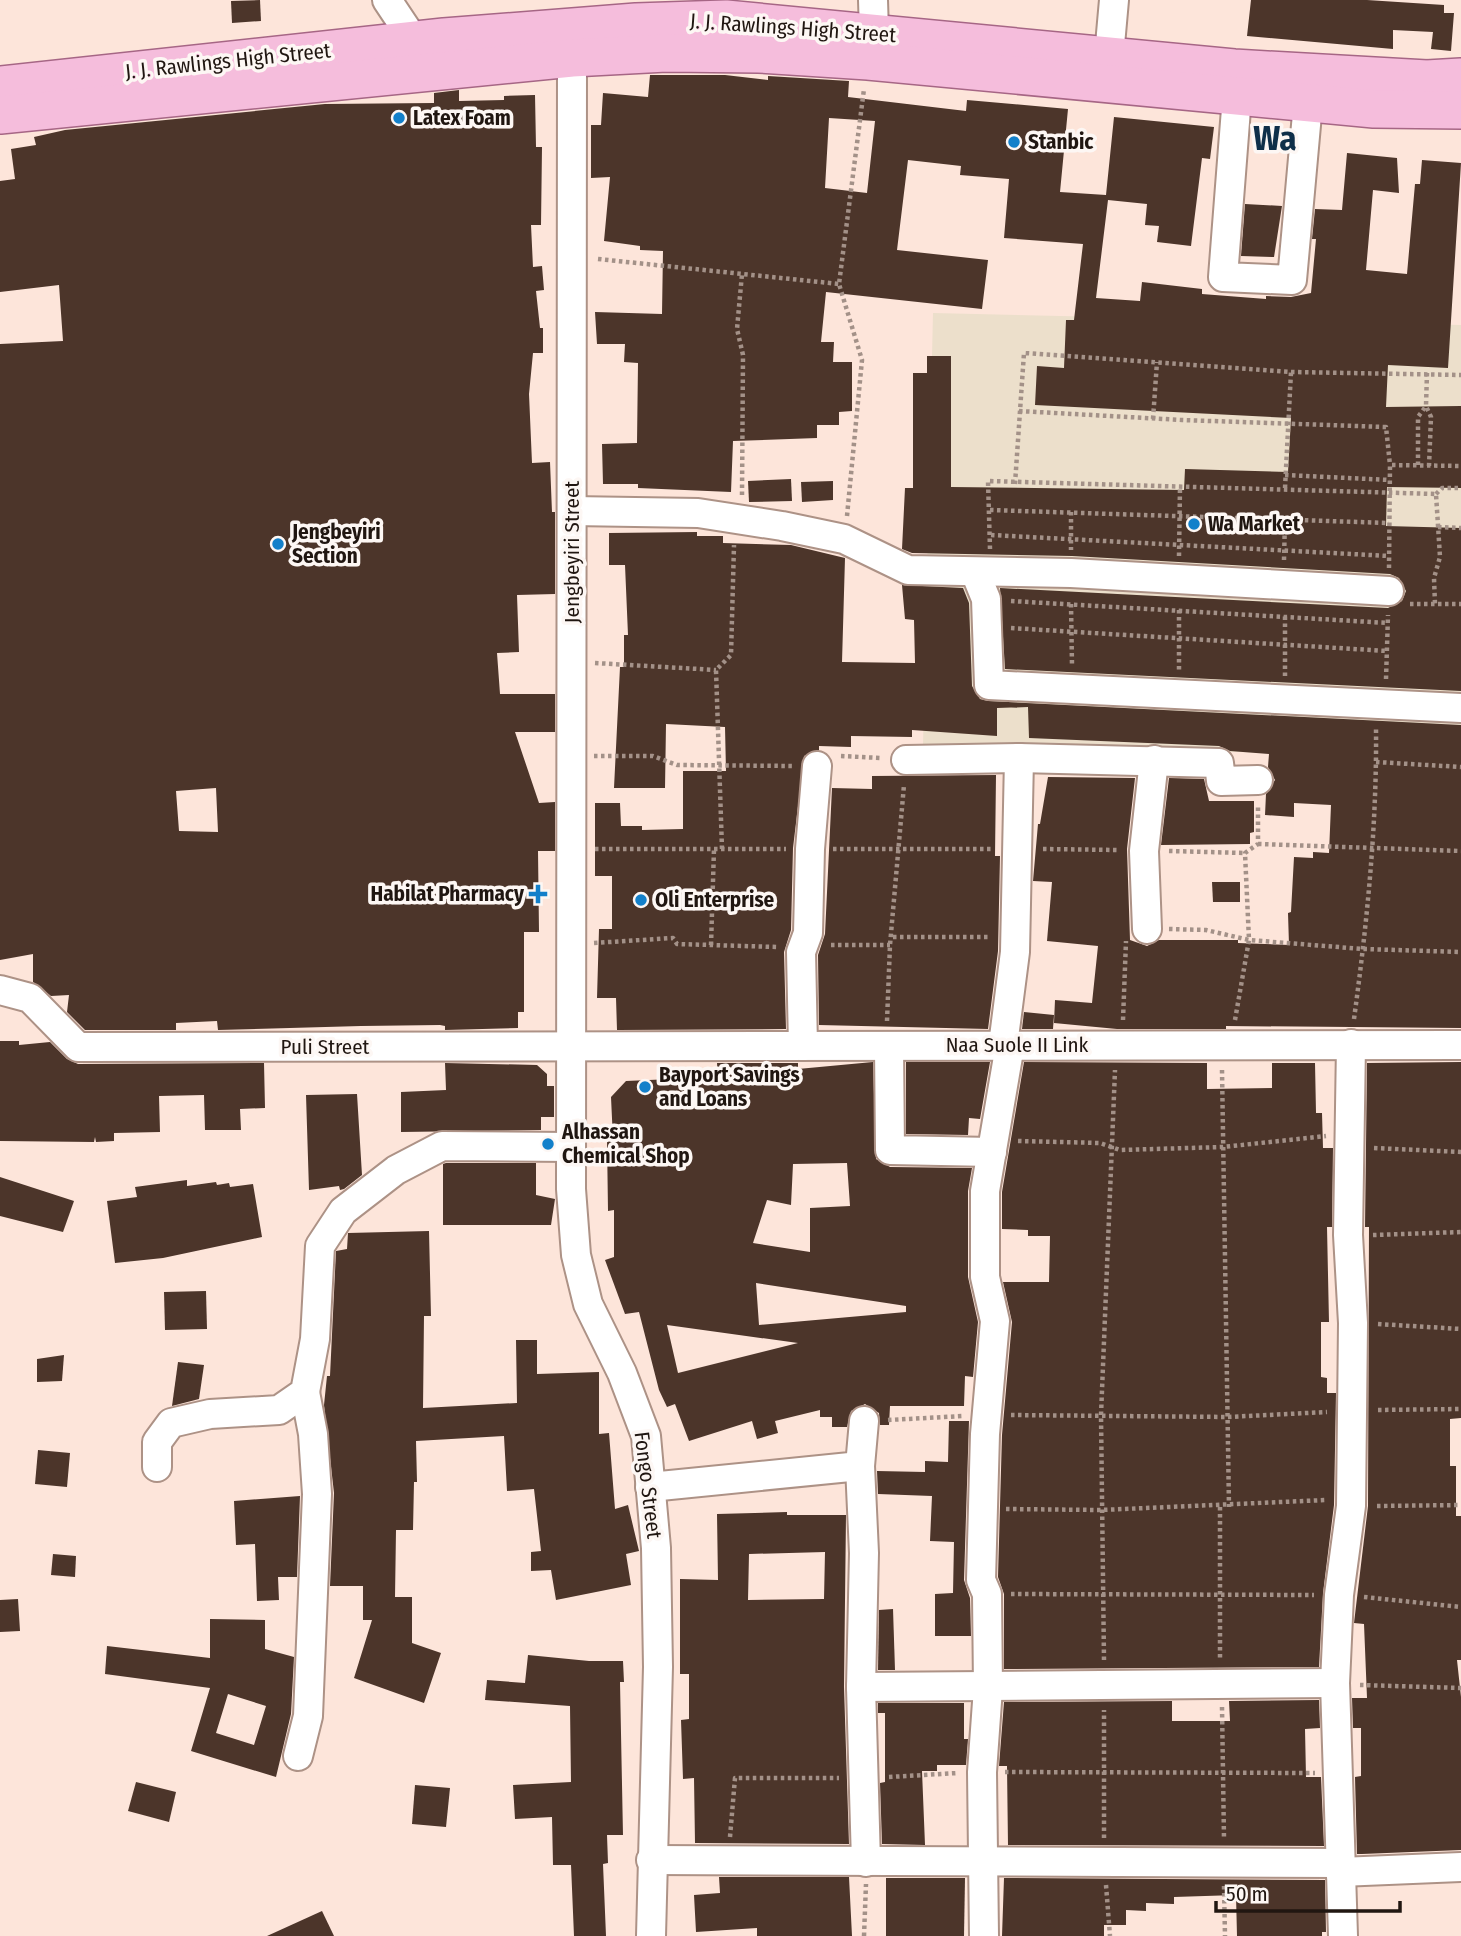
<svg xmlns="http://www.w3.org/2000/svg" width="1461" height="1936" font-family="'Fira Sans Condensed',sans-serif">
<rect width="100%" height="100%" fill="#fde5da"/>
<polygon fill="#ecdfcb" points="933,313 1461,325 1461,725 1381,723 1380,755 923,745"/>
<g fill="#4c352a" fill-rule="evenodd">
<polygon points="260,0 261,21 232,23 231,1"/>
<polygon points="1251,0 1367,0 1444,5 1444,13 1454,13 1451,51 1431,49 1433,32 1393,30 1393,49 1247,36"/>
<path d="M650,75H725L768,80V76L849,81L848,97L966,111L967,100L1068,109L1060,192L1106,195L1114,117L1214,127L1210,159L1202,158L1191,246L1157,242L1159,226L1145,225L1147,204L1108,200L1096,298L1140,301L1142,282L1202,289V294L1266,299V296L1291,297L1311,293L1316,239H1312L1315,209L1342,210L1347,153L1397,158L1399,193L1373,190L1366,270L1407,274L1415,184H1420L1422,160L1461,163L1448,368L1388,365L1386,407L1461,406V488L1387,487L1386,526L1461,528V691L1005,669L1000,588L1388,608L1402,601L1406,591L1399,578L1390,574L1072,556L912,553L902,549L905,488H913V373H927V356H951V487L1184,490L1185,469L1288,472L1291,418L1035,405L1037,366L1064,368L1066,320H1074L1083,244L1004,238L1009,179L960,175L961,166L908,160L897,250L988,260L982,309L826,292L821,342H834L833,362H852V411L839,412V425H817V438L733,441L731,492L638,488V484H603L602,444L637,443L638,363L624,362L625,344H597L595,312L662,314L663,251L640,250V246L604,241L610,177L591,178V125H601L603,93L648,97ZM829,118L875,121L867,193L825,188Z"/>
<path d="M459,90V101L504,100V96L535,95L536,147H542L541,225H531L533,267L542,266L544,290L536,291L540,328H543V353H533L529,394L532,463L550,462L552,512H555V594L517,595L519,652L497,653L500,694H555V732H515L539,803L555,802V851H538L539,932H524V1012H518V1028L445,1030V1026L440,1025L361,1026L218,1030L217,1021L176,1023V1030H85L67,1012L69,995L51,996L33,982V954L0,960V344L63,341L59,285L0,292V181L15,179L11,149L36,145L34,137L65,130L325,104L434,103V93ZM216,788L218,832L179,831L176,791Z"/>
<polygon points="1245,204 1282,206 1274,257 1241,256"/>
<polygon points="791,479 792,501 749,502 748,481"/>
<polygon points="833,481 833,500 802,502 801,482"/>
<polygon points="697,532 697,536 723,536 723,543 791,545 845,558 842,662 915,663 914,620 905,619 902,585 963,588 969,603 972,686 980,699 988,701 1461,725 1461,1028 1226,1026 1226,1029 1117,1029 1054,1023 1055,1000 1092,1003 1098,946 1047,941 1052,882 1033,881 1038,824 1040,824 1048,777 1135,778 1127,849 1130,940 1147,946 1159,940 1238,940 1238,943 1289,945 1288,913 1291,912 1294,857 1313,858 1313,852 1329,853 1331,805 1294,803 1294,817 1265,815 1266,794 1275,780 1268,767 1269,754 1230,751 1219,746 1029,738 1028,707 997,708 997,736 912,730 912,737 851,736 851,747 819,746 819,750 804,756 793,848 791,930 784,952 786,1029 617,1030 616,998 597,998 599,929 612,929 612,876 595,876 595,803 620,803 621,826 642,826 642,830 683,829 683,771 726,771 725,727 666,724 665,788 614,788 620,667 624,667 624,635 628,635 625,565 609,565 609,533"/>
<polygon points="996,775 995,856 1000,856 998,951 988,1029 819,1025 818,955 825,934 832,788 872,789 872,776"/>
<polygon points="1169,778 1204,779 1209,801 1254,801 1254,832 1250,833 1250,844 1161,845"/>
<polygon points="1212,882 1240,882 1240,902 1213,902"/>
<polygon points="1024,1012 1054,1015 1053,1029 1022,1029"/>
<polygon points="0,1041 19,1041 19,1045 50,1042 67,1059 78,1064 264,1063 265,1108 240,1109 241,1130 205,1130 204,1095 159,1096 160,1132 114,1133 114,1141 96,1142 95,1137 94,1142 0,1141"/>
<path d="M873,1062L876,1159L890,1167L972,1168L968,1191V1277L978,1322L973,1377L965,1376L964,1406H890L889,1425H880L879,1413L865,1404L851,1411L847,1427H832V1417H820V1410L775,1421L778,1433L757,1439L752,1421L689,1441L675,1404L667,1407L659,1390L639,1312L625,1314L605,1260L614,1257V1210L608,1211L607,1140H613L611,1097L626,1081L718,1077L717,1063H798V1069ZM847,1163L850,1206L810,1208V1252L753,1243L767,1200L791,1205L793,1164ZM756,1283L906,1306V1312L759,1325ZM667,1325L739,1335L798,1343L678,1373Z"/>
<polygon points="906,1062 990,1062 980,1119 969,1118 968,1135 906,1134"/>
<polygon points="1024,1062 1207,1063 1207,1089 1272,1088 1272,1063 1315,1063 1316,1113 1322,1113 1323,1148 1333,1148 1332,1227 1327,1227 1329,1322 1321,1322 1321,1377 1327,1378 1327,1393 1336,1393 1334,1505 1323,1593 1319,1667 1004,1669 1004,1594 998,1577 1002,1435 1012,1322 1003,1282 1049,1282 1050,1236 1028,1236 1028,1230 1002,1229 1002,1192"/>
<polygon points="1461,1062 1461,1418 1450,1419 1450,1466 1456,1466 1456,1516 1461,1516 1461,1660 1457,1660 1461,1697 1461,1850 1362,1854 1357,1854 1355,1777 1361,1776 1361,1728 1353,1728 1352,1698 1367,1698 1364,1624 1354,1623 1368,1506 1369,1227 1365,1227 1367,1063"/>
<polygon points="445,1063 537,1065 547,1074 547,1086 554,1086 554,1117 541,1117 541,1130 401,1132 401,1092 446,1090"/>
<polygon points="357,1094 362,1175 344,1189 340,1190 339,1186 309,1190 306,1095"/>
<polygon points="446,1163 536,1163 536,1195 555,1199 551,1225 443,1225 443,1164"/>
<polygon points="0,1177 74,1201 63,1232 0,1216"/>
<polygon points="187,1180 187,1186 216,1182 217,1185 229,1183 230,1187 253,1184 262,1237 163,1258 115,1263 107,1201 137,1197 135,1187"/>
<polygon points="429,1231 431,1316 424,1316 423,1408 517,1403 516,1340 537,1340 537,1374 599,1372 599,1434 609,1433 615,1509 628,1505 639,1551 626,1554 631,1585 556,1600 551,1570 531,1571 531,1552 541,1551 534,1489 507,1491 504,1436 416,1441 417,1482 414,1482 413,1530 396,1530 395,1597 412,1597 412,1643 441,1653 424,1703 354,1678 372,1620 363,1620 363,1586 330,1586 334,1493 324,1405 327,1376 330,1376 336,1251 347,1249 348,1233"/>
<polygon points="206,1291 207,1329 165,1330 164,1292"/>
<polygon points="64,1355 62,1381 37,1382 37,1359"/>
<polygon points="178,1362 204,1365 199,1399 172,1406"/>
<polygon points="949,1421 969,1421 964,1580 970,1598 971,1636 935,1636 935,1594 953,1593 954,1542 930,1541 932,1496 878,1494 877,1471 925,1472 925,1461 948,1462"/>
<polygon points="38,1450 70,1453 67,1487 35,1484"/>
<polygon points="300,1496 297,1577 278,1577 279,1600 257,1601 255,1544 236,1545 234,1501"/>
<path d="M787,1512V1515H846L844,1687L849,1844L695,1843L694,1778L683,1779L681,1720L689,1719V1674H680V1579L718,1580L717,1514ZM825,1552L824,1599L748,1600L749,1554Z"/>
<polygon points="53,1554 76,1556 75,1577 51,1575"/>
<polygon points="18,1599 20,1631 0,1632 0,1600"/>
<polygon points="893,1609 895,1670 878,1670 879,1610"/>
<path d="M210,1619L265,1620V1649L294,1657L291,1714L276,1777L191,1751L210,1688L105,1674L107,1646L210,1658ZM228,1694L266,1706L254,1745L216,1733Z"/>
<polygon points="528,1655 589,1661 623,1661 624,1682 620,1682 623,1835 607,1835 608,1863 603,1864 606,1936 574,1936 571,1865 553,1865 552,1817 515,1819 513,1785 571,1782 570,1706 485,1700 487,1680 525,1683"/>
<polygon points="1319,1700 1320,1728 1305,1729 1306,1777 1321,1777 1324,1846 1008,1845 1007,1766 999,1766 1004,1702 1172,1701 1172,1721 1230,1721 1229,1701"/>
<polygon points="878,1703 964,1703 964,1739 968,1739 966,1765 937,1765 937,1771 922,1771 925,1845 882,1844 880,1783 885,1782 885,1713 878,1713"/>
<polygon points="136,1782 176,1792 169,1822 128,1811"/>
<polygon points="415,1785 450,1788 446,1827 412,1824"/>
<polygon points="719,1877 849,1877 852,1936 757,1936 757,1928 696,1932 694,1895 720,1893"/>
<polygon points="886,1878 965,1878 964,1936 886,1936"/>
<polygon points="1004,1878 1325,1880 1326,1932 1322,1932 1322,1936 1237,1936 1236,1895 1174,1897 1174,1904 1146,1903 1146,1911 1126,1910 1126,1925 1104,1925 1104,1936 1002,1936"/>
<polygon points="322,1911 334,1936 267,1936"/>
</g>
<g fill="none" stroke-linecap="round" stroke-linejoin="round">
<g stroke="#ad9286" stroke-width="32">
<g id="minor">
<polyline points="387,0 415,42"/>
<polyline points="873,0 874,32"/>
<polyline points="1109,56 1114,0"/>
<polyline points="572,58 571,1189 576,1255 588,1304 622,1373 646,1436 656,1548 658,1667 651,1936"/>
<polyline points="1237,96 1223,277 1292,280 1308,103"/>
<polyline points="572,511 698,513 782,526 844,539 908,570 1071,573 1389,591"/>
<polyline points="975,572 986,599 989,685 1461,708"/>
<polyline points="906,760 1019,758 1219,763 1221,781 1258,780"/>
<polyline points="1147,929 1144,851 1154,760"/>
<polyline points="0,990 30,998 78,1047 1461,1045"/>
<polyline points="1003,1045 1015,952 1019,758"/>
<polyline points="803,1046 801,952 808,933 810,849 817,766"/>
<polyline points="889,1046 890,1150 992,1152"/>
<polyline points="860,1466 864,1553 861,1687 866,1862"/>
<polyline points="157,1467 157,1442 171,1423 210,1414 279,1410 305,1392 315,1339 320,1246 343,1211 396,1170 442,1146 571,1147"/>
<polyline points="650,1487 860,1466 864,1421"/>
<polyline points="861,1687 1335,1683"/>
<polyline points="298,1756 308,1716 317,1494 313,1434 305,1392"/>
<polyline points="651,1860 1340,1863"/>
<polyline points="1340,1872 1461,1867"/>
<polyline points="984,1936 982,1772 988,1688 987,1594 981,1580 985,1434 995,1321 985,1277 985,1191 1010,1045"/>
<polyline points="1343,1936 1335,1683 1339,1595 1351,1506 1353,1323 1348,1235 1351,1044"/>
</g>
</g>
<g stroke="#a66685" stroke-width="40">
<g id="major">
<polyline points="0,85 444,37 636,22 726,19 1234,68 1427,79 1461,77"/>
<polyline points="0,115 572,58 666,53 759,54 868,61 1374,109 1461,110"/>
</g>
</g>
<g stroke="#a39188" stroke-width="4.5" stroke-dasharray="3.5 3.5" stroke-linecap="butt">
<polyline points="598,259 839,284"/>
<polyline points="1427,373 1426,406 1431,417 1429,466"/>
<polyline points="1019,411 1182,420 1386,427 1390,465"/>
<polyline points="1153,419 1157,362"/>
<polyline points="1418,465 1418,417 1426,406"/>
<polyline points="1285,475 1390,480"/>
<polyline points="1015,484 1024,353 1291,372 1461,375"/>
<polyline points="1285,488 1291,372"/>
<polyline points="1436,494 1442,488 1461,488"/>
<polyline points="742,495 743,355 737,329 742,274"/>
<polyline points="990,510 1389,523"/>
<polyline points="1071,512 1071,550"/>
<polyline points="847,516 862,360 839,284 864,89"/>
<polyline points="1438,527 1461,528"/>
<polyline points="991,535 1389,556"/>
<polyline points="990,549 988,481 1436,494 1440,557 1434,578 1435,604"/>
<polyline points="1179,556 1180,487"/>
<polyline points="1284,560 1285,519"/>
<polyline points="1389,568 1390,465 1461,466"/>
<polyline points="1011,601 1388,623"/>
<polyline points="1071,604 1072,665"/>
<polyline points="1410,604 1461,604"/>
<polyline points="1179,610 1179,672"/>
<polyline points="1011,628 1387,651"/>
<polyline points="595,663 716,670"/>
<polyline points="1285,676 1285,615"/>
<polyline points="1386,679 1388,615"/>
<polyline points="594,756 653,756 677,765 794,766"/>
<polyline points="841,756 881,758"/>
<polyline points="1376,762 1461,767"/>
<polyline points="1258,844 1461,851"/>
<polyline points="595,849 786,849"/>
<polyline points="722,849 716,670 731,655 734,545"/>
<polyline points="833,849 992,849"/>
<polyline points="1043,849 1118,850"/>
<polyline points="1169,851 1245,853"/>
<polyline points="1169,929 1206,930 1249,940 1363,949 1461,952"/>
<polyline points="893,937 989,937"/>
<polyline points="594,943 673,938 677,944 777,947"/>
<polyline points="711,945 714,849"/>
<polyline points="831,945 890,945"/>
<path d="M1354,1019C1367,923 1377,825 1376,728"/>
<polyline points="1123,1020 1126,941"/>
<polyline points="1235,1020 1249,940 1245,853 1258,844 1258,806"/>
<polyline points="887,1021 890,945 904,785"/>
<polyline points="1222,1070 1229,1507"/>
<polyline points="1018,1141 1100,1143 1120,1150 1223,1147 1326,1136"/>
<polyline points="1374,1148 1461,1152"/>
<polyline points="1373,1235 1461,1232"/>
<polyline points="1378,1324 1461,1329"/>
<polyline points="1378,1410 1461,1409"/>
<polyline points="1011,1415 1228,1417 1327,1412"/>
<polyline points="888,1420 963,1416"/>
<polyline points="1377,1506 1461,1505"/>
<polyline points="1220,1507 1220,1660"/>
<polyline points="1006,1509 1101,1510 1326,1500"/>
<polyline points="1011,1594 1314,1595"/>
<polyline points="1364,1597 1461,1607"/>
<polyline points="1104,1660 1101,1415 1115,1070"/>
<polyline points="1360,1685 1461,1688"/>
<polyline points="1222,1707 1224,1839"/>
<polyline points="1005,1772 1315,1773"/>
<polyline points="889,1777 958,1773"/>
<polyline points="730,1837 735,1778 839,1778"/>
<polyline points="1104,1838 1104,1710"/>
<polyline points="1106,1885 1110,1936"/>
<polyline points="1224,1886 1225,1936"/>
<polyline points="864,1936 866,1884"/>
</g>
<use href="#minor" stroke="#fff" stroke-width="28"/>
<use href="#major" stroke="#f5bddc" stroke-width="37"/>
</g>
<g fill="#1380ca" stroke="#fdf7f4" stroke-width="2.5">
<circle cx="399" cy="118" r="7"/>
<circle cx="1014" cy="142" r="7"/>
<circle cx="1194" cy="524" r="7"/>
<circle cx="278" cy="544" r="7"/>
<path d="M534.5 883.5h7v7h7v7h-7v7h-7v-7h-7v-7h7z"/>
<circle cx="641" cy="900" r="7"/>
<circle cx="645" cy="1087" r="7"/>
<circle cx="548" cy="1144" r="7"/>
</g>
<g text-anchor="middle" stroke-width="7" stroke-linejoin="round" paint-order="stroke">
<g font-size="21" fill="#201611" stroke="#fdf7f4">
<text transform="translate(793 28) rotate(4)" y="7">J. J. Rawlings High Street</text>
<text transform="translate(228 61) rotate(-6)" y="7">J. J. Rawlings High Street</text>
<text transform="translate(572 552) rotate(-90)" y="7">Jengbeyiri Street</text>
<text x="1017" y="1052">Naa Suole II Link</text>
<text x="325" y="1054">Puli Street</text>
<text transform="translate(648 1485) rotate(83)" y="7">Fongo Street</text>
</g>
<g font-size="21" font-weight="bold" fill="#201611" stroke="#fdf7f4" text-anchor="start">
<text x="413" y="125">Latex Foam</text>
<text x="1028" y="149">Stanbic</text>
<text x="1208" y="531">Wa Market</text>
<text x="292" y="539">Jengbeyiri<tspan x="292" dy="24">Section</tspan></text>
<text x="524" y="901" text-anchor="end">Habilat Pharmacy</text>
<text x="655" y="907">Oli Enterprise</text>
<text x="659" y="1082">Bayport Savings<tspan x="659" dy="24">and Loans</tspan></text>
<text x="562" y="1139">Alhassan<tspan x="562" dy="24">Chemical Shop</tspan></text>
</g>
<g font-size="35" font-weight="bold" fill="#0f2f49" stroke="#fdf7f4">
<text x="1275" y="150">Wa</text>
</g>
</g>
<path d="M1216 1901v10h184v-10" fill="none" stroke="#201611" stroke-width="3.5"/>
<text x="1226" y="1901" font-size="21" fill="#201611" stroke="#fdf7f4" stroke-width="5" paint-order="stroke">50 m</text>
</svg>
